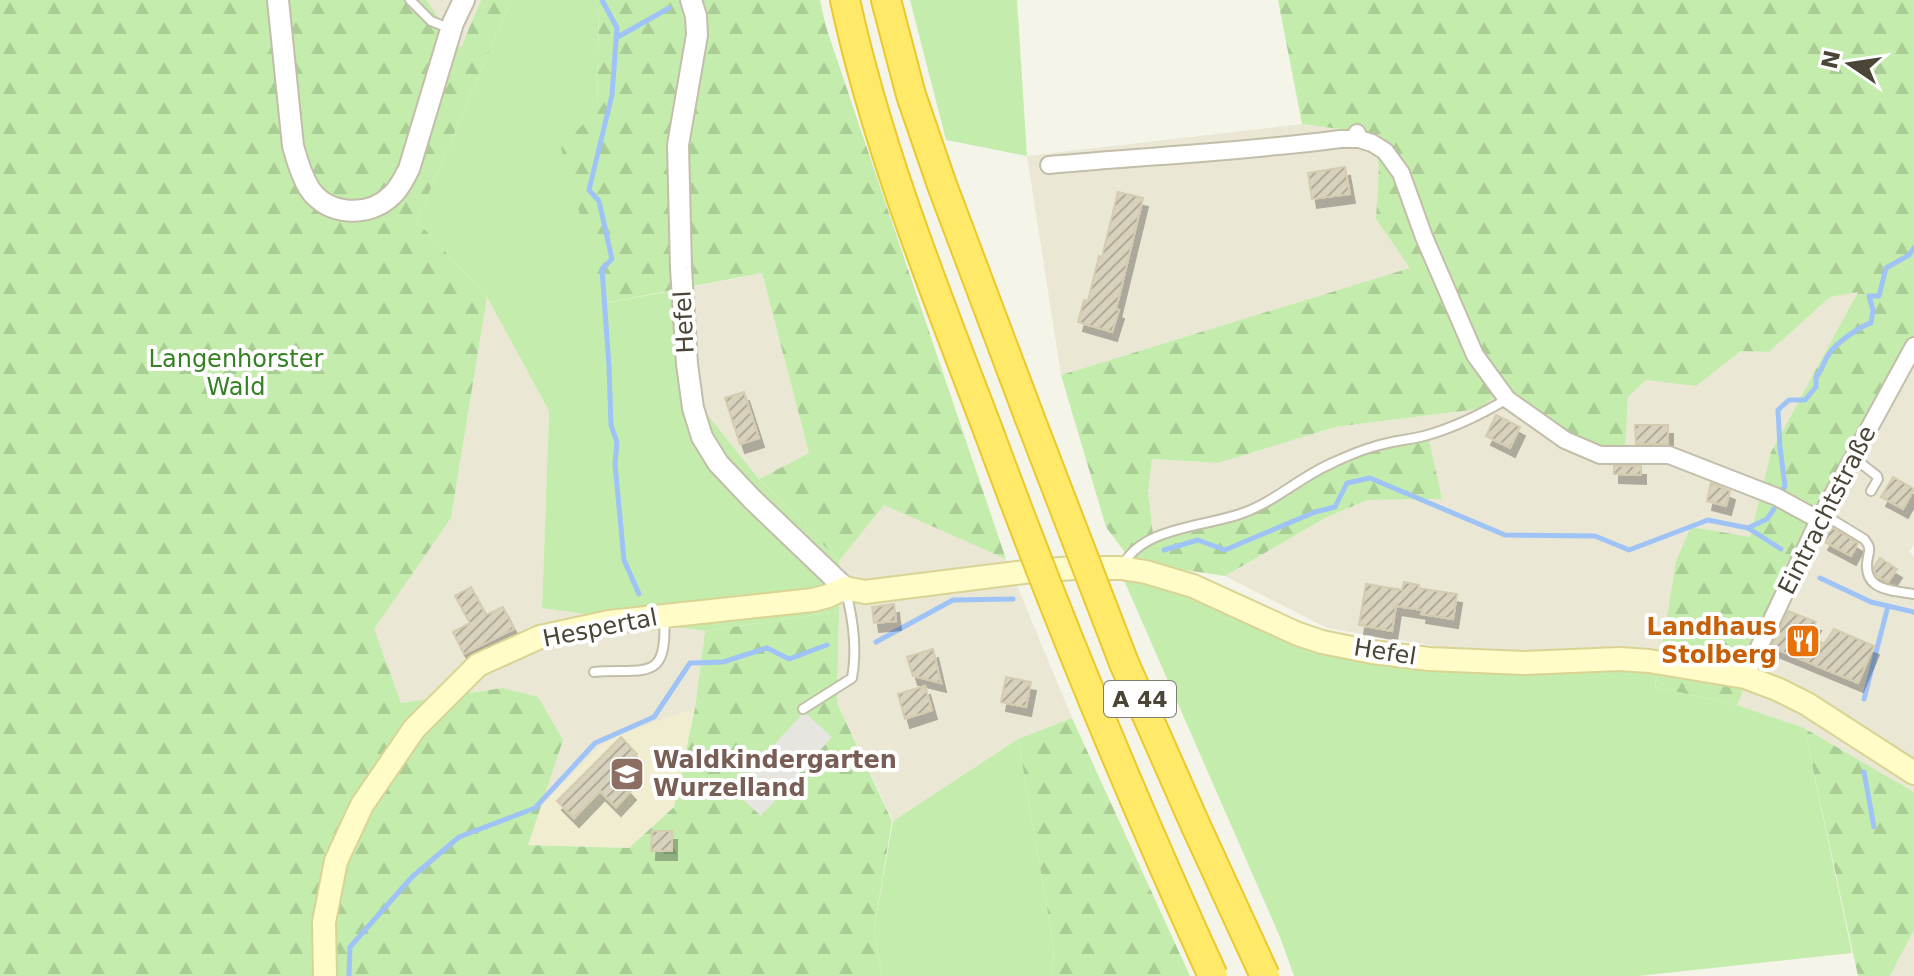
<svg xmlns="http://www.w3.org/2000/svg" width="1914" height="976" font-family="'DejaVu Sans',sans-serif">
<defs>
<pattern id="forest-firs" width="22" height="20" patternUnits="userSpaceOnUse" patternTransform="scale(2)"><rect width="22" height="20" fill="#c4edad"/><path d="M5 1l3.5 6h-7zM16 11l3.5 6h-7z" fill="#aacd95"/></pattern>
<pattern id="building-hatch" width="6" height="6" patternUnits="userSpaceOnUse" patternTransform="scale(2)"><rect width="6" height="6" fill="#d8d2bc"/><path d="M-1 1l2-2M0 6l6-6M5 7l2-2" fill="none" stroke="#b1ac9a"/></pattern>
<filter id="shadow"><feDropShadow dx="5" dy="9" stdDeviation="0" flood-color="#0004"/></filter>
</defs>
<rect width="100%" height="100%" fill="#f5f4e8"/>
<g fill="#eae7d5">
<polygon points="426,0 481,0 461,49"/>
<polygon points="1302,124 1371,132 1379,167 1376,219 1411,268 1061,375 1027,156"/>
<polygon points="762,273 809,453 759,479 703,409 692,287"/>
<polygon points="1859,291 1771,452 1750,537 1676,561 1659,662 1452,649 1327,628 1225,576 1327,517 1368,500 1441,499 1428,436 1327,468 1236,520 1154,542 1148,492 1152,459 1218,463 1335,427 1479,409 1505,389 1625,449 1628,397 1646,380 1696,385 1741,351 1769,352 1830,297"/>
<polygon points="487,297 549,411 542,608 705,631 695,708 528,845 502,688 401,703 373,629 451,518"/>
<polygon points="1906,343 1914,348 1914,545 1909,552 1914,556 1914,792 1804,728 1737,705 1792,573 1808,522"/>
<polygon points="884,504 1006,559 1072,718 1018,739 893,821 837,703 839,611 839,561"/>
<polygon points="1914,930 1914,976 1890,976"/>
</g>
<polygon fill="#f0edd1" points="695,708 674,807 629,848 528,845 542,804 602,745 624,733"/>
<g fill="#c4edad">
<polygon points="511,0 596,0 599,4 597,109 606,303 692,287 703,409 759,479 839,561 839,611 705,631 542,608 549,411 487,297 417,221"/>
<polygon points="910,0 1017,0 1027,156 946,140"/>
<polygon points="1146,572 1322,642 1659,662 1655,687 1737,705 1804,728 1852,953 1638,976 1294,976 1280,937 1123,578"/>
<polygon points="1018,739 1054,949 1052,976 882,976 874,929 893,821"/>
</g>
<g fill="url(#forest-firs)">
<polygon points="0,0 426,0 461,48 481,0 511,0 417,221 487,297 451,518 374,629 401,703 502,688 538,697 563,740 528,845 629,848 674,807 695,708 705,631 839,611 837,703 892,821 874,929 882,976 0,976"/>
<polygon points="596,0 820,0 826,27 1006,559 884,505 839,561 759,479 809,453 762,273 605,303 561,148 597,109 599,4"/>
<polygon points="1278,0 1914,0 1914,348 1906,344 1809,522 1792,573 1737,705 1655,687 1676,561 1691,527 1750,537 1771,452 1858,292 1830,297 1769,352 1741,351 1696,386 1646,380 1628,397 1625,450 1578,442 1505,389 1479,409 1335,427 1218,463 1152,459 1148,492 1154,542 1236,520 1327,468 1379,446 1428,436 1442,499 1368,500 1327,517 1225,576 1132,562 1106,527 1061,375 1410,268 1376,219 1379,167 1371,133 1302,124"/>
<polygon points="1072,718 1190,976 1052,976 1054,949 1018,739"/>
<polygon points="1804,728 1914,792 1914,930 1890,976 1858,976"/>
</g>
<polygon fill="#e6e5e0" points="804,712 832,737 761,816 733,790"/>
<g fill="none" stroke-linecap="round" stroke-linejoin="round">
<g stroke="#9fc3f7" stroke-width="5">
<polyline points="602,0 617,28 612,95 589,190 599,201 612,259 602,269 609,366 611,425 617,442 615,464 624,560 639,594"/>
<polyline points="616,38 669,8"/>
<path d="M1783,489L1785,486L1780,447L1778,410L1789,400H1805L1816,387V377C1824,368 1823,362 1829,354C1835,344 1860,326 1871,323L1873,310L1869,296H1879L1886,268L1909,255L1914,248"/>
<polyline points="1748,528 1767,519 1774,509"/>
<polyline points="1164,550 1198,540 1225,550 1315,512 1335,507 1347,483 1370,478 1505,535 1595,536 1629,550 1708,520 1748,528 1781,549"/>
<polyline points="1820,578 1871,602 1914,612"/>
<polyline points="876,642 953,600 1013,599"/>
<polyline points="1864,699 1888,606"/>
<polyline points="1864,772 1874,827"/>
<polyline points="349,976 350,947 412,877 459,837 535,808 595,743 654,717 690,663 723,662 767,648 789,659 827,645"/>
</g>
</g>
<g fill="url(#building-hatch)" stroke="#d4ccaf" stroke-width="2" filter="url(#shadow)">
<polygon points="1345,167 1350,194 1312,199 1308,173"/>
<polygon points="1118,192 1143,198 1116,309 1119,310 1112,332 1078,322 1084,300 1088,301 1099,256 1102,257"/>
<polygon points="744,392 759,438 740,444 725,398"/>
<polygon points="1496,415 1520,427 1510,448 1486,436"/>
<polygon points="1635,425 1668,425 1668,444 1636,444"/>
<polygon points="1614,466 1641,466 1641,475 1614,474"/>
<polygon points="1893,477 1914,489 1903,509 1881,497"/>
<polygon points="1711,483 1730,491 1726,506 1707,501"/>
<polygon points="1831,527 1858,543 1851,556 1823,541"/>
<polygon points="1880,558 1897,569 1888,582 1878,577 1875,573 1874,567"/>
<polygon points="1404,582 1419,585 1418,588 1457,594 1453,619 1421,614 1422,610 1396,606 1392,631 1359,625 1366,584 1402,590"/>
<polygon points="471,587 486,615 503,607 514,629 464,654 453,632 470,623 455,596"/>
<polygon points="894,604 896,621 874,623 872,607"/>
<polygon points="1788,611 1816,622 1809,634 1824,644 1834,629 1874,646 1858,683 1771,647"/>
<polygon points="933,649 941,683 913,676 907,657"/>
<polygon points="1006,677 1031,682 1026,707 1001,702"/>
<polygon points="925,686 932,710 905,719 898,694"/>
<polygon points="621,737 637,754 616,775 631,791 616,807 600,791 574,818 557,801"/>
<polygon points="652,831 672,831 672,851 651,851"/>
</g>
<g fill="none" stroke-linecap="round" stroke-linejoin="round">
<g stroke="#c2bea9" stroke-width="12">
<g id="service">
<polyline points="410,0 431,21 451,29"/>
<polyline points="1854,458 1877,476 1878,479 1871,491"/>
<path d="M1823,514L1864,539C1870,546 1870,549 1868,557C1861,590 1889,590 1914,594"/>
<path d="M1122,567C1141,527 1203,527 1240,514C1273,503 1299,478 1330,464C1345,457 1361,450 1376,446C1391,441 1408,440 1424,436C1454,428 1480,415 1507,399"/>
<path d="M594,672C647,668 668,683 664,616"/>
<path d="M803,709L852,678C857,651 853,619 846,592"/>
</g>
</g>
<g stroke="#c2bea9" stroke-width="20">
<g id="minor">
<polyline points="1357,133 1359,139 1372,143 1385,151 1401,173 1424,237 1475,355 1507,399 1565,440 1600,455 1669,455 1777,497 1819,520"/>
<path d="M1049,165C1146,156 1243,152 1340,139H1359"/>
<polyline points="1745,677 1819,520 1914,346"/>
</g>
</g>
<g stroke="#c2bea9" stroke-width="24">
<g id="tertiary">
<path d="M278,0L293,146C297,160 301,175 309,188C327,216 369,218 392,195C400,188 404,178 409,169L453,23L464,0"/>
<polyline points="691,0 696,16 697,35 678,145 681,268 687,364 693,408 702,437 718,463 752,499 845,588"/>
</g>
</g>
<g stroke="#d9d494" stroke-width="26">
<polyline id="secondary" points="325,976 324,922 336,861 362,805 414,729 478,665 540,637 609,622 813,600 828,596 845,588 865,592 1024,572 1073,568 1121,568 1146,572 1193,586 1298,634 1322,642 1372,652 1429,659 1524,663 1619,659 1649,661 1745,677 1777,689 1807,704 1914,773"/>
</g>
<g stroke="#ebc92c" stroke-width="32">
<g id="motorway">
<path d="M845,0C877,147 934,289 988,430"/>
<polyline points="886,0 911,95 942,185 1029,416"/>
</g>
</g>
<use href="#service" stroke="#fff" stroke-width="8"/>
<use href="#minor" stroke="#fff" stroke-width="16"/>
<use href="#tertiary" stroke="#fff" stroke-width="20"/>
<use href="#secondary" stroke="#fffcc8" stroke-width="22"/>
<use href="#motorway" stroke="#ffe969" stroke-width="28"/>
<g stroke="#ebc92c" stroke-width="32" stroke-linecap="butt">
<g id="motorway-bridge">
<polyline points="1029,416 1124,663 1195,824 1265,976"/>
<path d="M988,430C1056,615 1131,797 1213,976"/>
</g>
</g>
<use href="#motorway-bridge" stroke="#ffe969" stroke-width="28"/>
</g>
<defs>
<g id="restaurant-square" transform="scale(1.8)"><rect x="-9" y="-9" width="18" height="18" rx="4" fill="#e8710a" stroke="#fff"/><path d="M-5-6h1v4h1v-4h1v4h1v-4h1v5L-1.5 .5V6h-2V.5L-5-1ZM5-6V6H3V1.5H1.5Q1.5-4 5-6Z" fill="#fff"/></g>
<g id="school-square" transform="scale(1.8)"><rect x="-9" y="-9" width="18" height="18" rx="4" fill="#8d6e63" stroke="#fff"/><path d="M0-5L7-2L0 1L-7-2ZM-4 1L0 2.5L4 1V4Q0 6-4 4Z" fill="#fff"/></g>
</defs>
<g fill-rule="evenodd">
<use href="#restaurant-square" x="1803" y="641"/>
<use href="#school-square" x="627" y="774"/>
</g>
<g text-anchor="middle" stroke-width="8" stroke-linejoin="round" paint-order="stroke">
<rect fill="#fff" stroke="#807d72" stroke-width="2" x="1104" y="681" width="72" height="36" rx="6"/>
<g font-size="22" font-weight="bold" fill="#4a4536">
<text x="1140" y="707">A 44</text>
</g>
<g font-size="24" fill="#4a4536" stroke="#fff">
<text transform="translate(684 322) rotate(-93)" y="8">Hefel</text>
<text transform="translate(1827 510) rotate(-63)" y="8">Eintrachtstraße</text>
<text transform="translate(600 628) rotate(-11)" y="8">Hespertal</text>
<text transform="translate(1385 652) rotate(9)" y="8">Hefel</text>
</g>
<g font-size="24" fill="#358123" stroke="#fff">
<text x="236" y="367">Langenhorster<tspan x="236" dy="28">Wald</tspan></text>
</g>
<g font-size="24" font-weight="bold" fill="#c56008" stroke="#fff" text-anchor="end">
<text x="1777" y="635">Landhaus<tspan x="1777" dy="28">Stolberg</tspan></text>
</g>
<g font-size="24" font-weight="bold" fill="#785e54" stroke="#fff" text-anchor="start">
<text x="653" y="768">Waldkindergarten<tspan x="653" dy="28">Wurzelland</tspan></text>
</g>
</g>
<g transform="translate(1850 64) rotate(283)" stroke="#ffffff" stroke-width="6" paint-order="stroke">
<path d="M0-6L14 30L0 20L-14 30Z" fill="#4a4536"/>
<text y="-12" font-size="22" font-weight="bold" text-anchor="middle" fill="#4a4536">N</text>
</g>
</svg>
